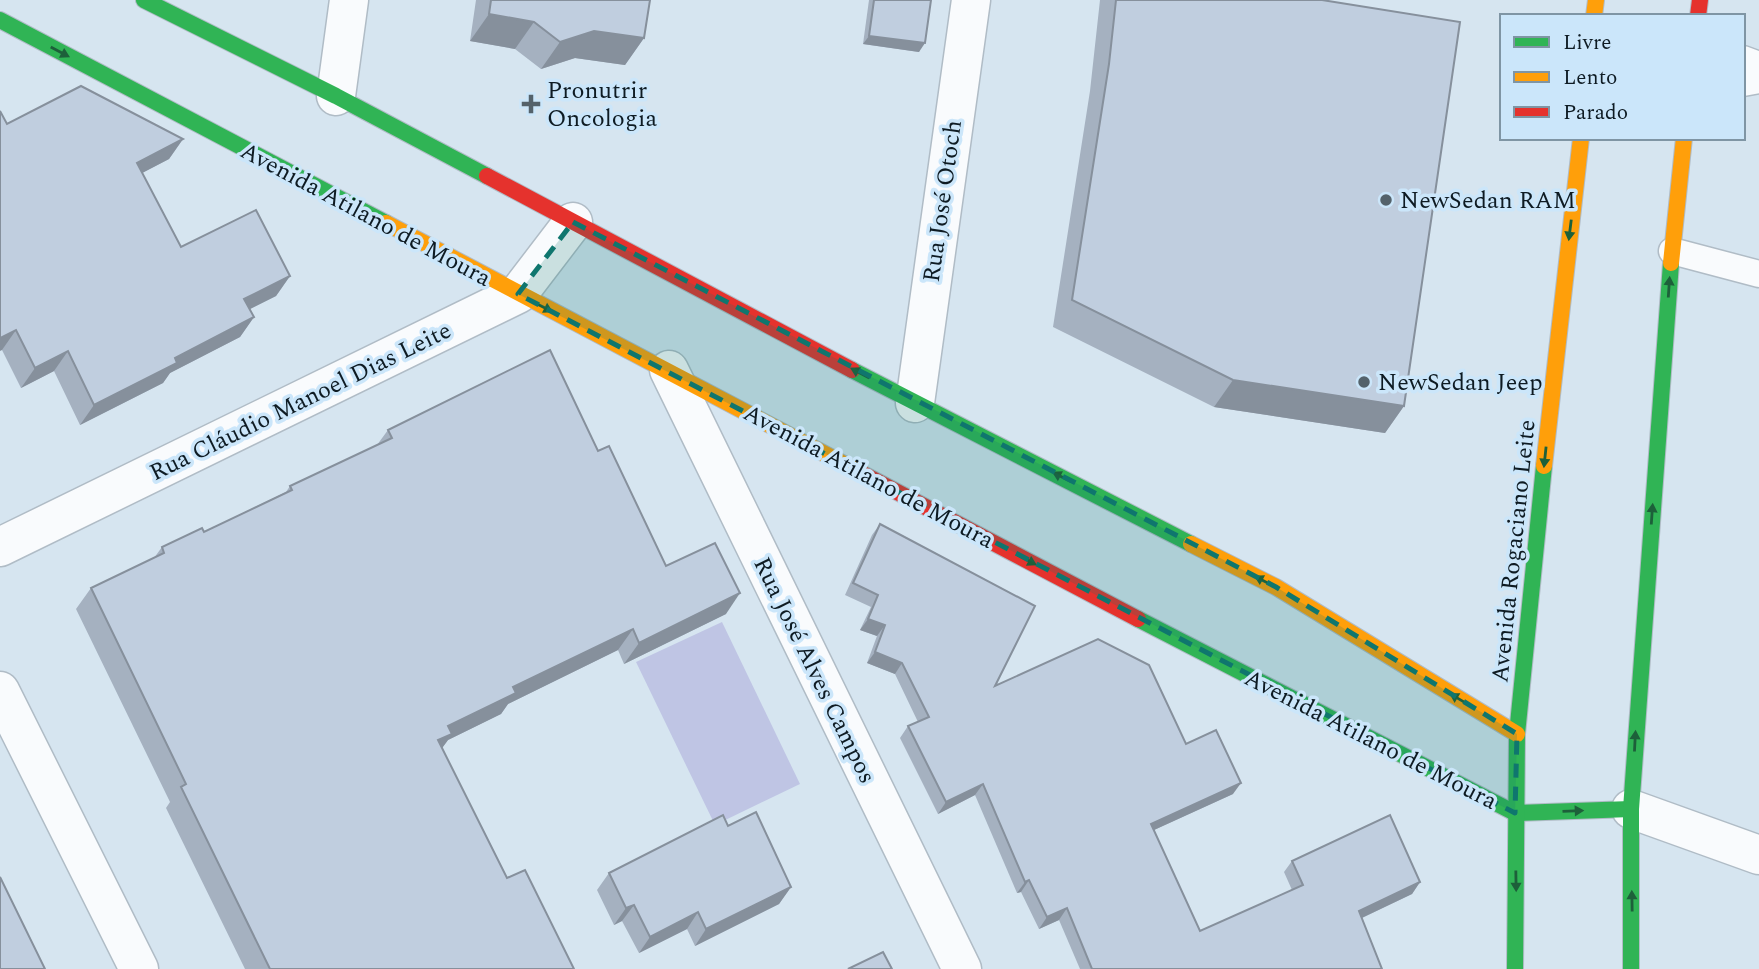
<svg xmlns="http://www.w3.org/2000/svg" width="1759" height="969" font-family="Spectral,serif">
<rect width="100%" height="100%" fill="#d6e5f0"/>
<polygon fill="#bfc5e4" points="722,622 800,784 715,825 636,662"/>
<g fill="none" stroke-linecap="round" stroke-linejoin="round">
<g stroke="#b0bcc6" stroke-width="29">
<g id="lane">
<polyline points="1743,59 1759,65"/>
<polyline points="1743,83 1759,80"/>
<polyline points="1672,251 1759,274"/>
</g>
</g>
<g stroke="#b0bcc6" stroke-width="41">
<g id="street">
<polyline points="336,96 349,0"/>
<polyline points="669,370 962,969"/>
<polyline points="915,403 971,0"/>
<polyline points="0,547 518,294 573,222"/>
<polyline points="0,691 139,969"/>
<polyline points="1631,809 1759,855"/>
</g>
</g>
<g stroke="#b0bcc6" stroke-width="18">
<g id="fast">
<polyline points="144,0 336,96 487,176"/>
<polyline points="0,20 386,223"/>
<polyline points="852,370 1191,544"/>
<polyline points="1138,619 1515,813 1631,809"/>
<polyline points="1515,969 1517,734 1544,466"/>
<polyline points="1631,969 1631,809 1671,263"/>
</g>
</g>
<g stroke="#b0bcc6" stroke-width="18">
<g id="slow">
<polyline points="1594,16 1596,0"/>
<polyline points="386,223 863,474"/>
<polyline points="1671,263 1684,138"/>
<polyline points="1544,466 1581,138"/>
<polyline points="1191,544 1276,587 1517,734"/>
</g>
</g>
<g stroke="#b0bcc6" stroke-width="18">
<g id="jam">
<polyline points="1698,16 1700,0"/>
<polyline points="487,176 852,370"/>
<polyline points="863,474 1138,619"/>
</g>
</g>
<use href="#lane" stroke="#f9fbfd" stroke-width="26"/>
<use href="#street" stroke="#f9fbfd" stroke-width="38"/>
<use href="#fast" stroke="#30b455" stroke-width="16"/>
<use href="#slow" stroke="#ff9f0a" stroke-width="16"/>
<use href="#jam" stroke="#e5322d" stroke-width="16"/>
</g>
<g fill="#a5b1c0">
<polygon points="476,0 650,0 644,38 625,65 575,58 541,69 515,49 470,41"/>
<polygon points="869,0 931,0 919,52 863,44"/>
<polygon points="1100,0 1322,0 1404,406 1385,433 1214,407 1053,327 1090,91"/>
<polygon points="7,124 183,139 169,159 142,173 181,247 290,276 276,296 250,309 254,317 240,337 170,373 163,383 80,425 54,371 21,388 2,350"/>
<polygon points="388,430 598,451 666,566 726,614 624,664 618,650 508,704 501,714 448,740 442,748 507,878 574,969 245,969 166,808 170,802 76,609 91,588 154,558 162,547 204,532 286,492 290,486 377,445"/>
<polygon points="880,524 995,686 1186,744 1233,794 1154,830 1200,931 1292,890 1284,872 1292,861 1420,882 1412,894 1362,918 1382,969 1080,969 1059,920 1039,929 1021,892 1017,893 975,795 938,814 900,738 908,726 918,722 895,674 867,663 877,636 860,630 871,607 845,595 872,535"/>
<polygon points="728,826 791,887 779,904 695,946 687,929 639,953 622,921 614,925 597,890 609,873"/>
</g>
<g fill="#86909c">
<polygon points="489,14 534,22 515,49 470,41"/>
<polygon points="594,31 644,38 625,65 575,58 541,69 560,42"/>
<polygon points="869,36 925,43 919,52 863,44"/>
<polygon points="183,139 169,159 123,183 137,163"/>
<polygon points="290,276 276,296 230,319 244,299"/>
<polygon points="254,317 240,337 170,373 163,383 80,425 94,405 175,358"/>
<polygon points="16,330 2,350 0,351 0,338"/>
<polygon points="68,351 54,371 21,388 35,368"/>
<polygon points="1233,380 1404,406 1385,433 1214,407"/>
<polygon points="740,593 726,614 624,664 639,643"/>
<polygon points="868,619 885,625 877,636 860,630"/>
<polygon points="633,629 618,650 508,704 501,714 448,740 437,755 424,761 448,726 513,687"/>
<polygon points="875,652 902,663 895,674 867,663"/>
<polygon points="1241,783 1233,794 1143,835 1151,824"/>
<polygon points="983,784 975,795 938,814 946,802"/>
<polygon points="1029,880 1021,892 1017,893 1025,882"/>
<polygon points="1420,882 1412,894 1351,923 1359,911"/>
<polygon points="791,887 779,904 695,946 706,929"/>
<polygon points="634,905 622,921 614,925 626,908"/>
<polygon points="1067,908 1059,920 1039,929 1047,917"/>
<polygon points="698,912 687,929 639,953 650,937"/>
</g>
<g fill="#c0cedf" stroke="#86909c" stroke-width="2">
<polygon points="491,0 650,0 644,38 594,31 560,42 534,22 489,14"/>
<polygon points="874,0 931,0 925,43 869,36"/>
<polygon points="1116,0 1322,0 1460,22 1404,406 1233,380 1072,300 1109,64"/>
<polygon points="81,86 183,139 137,163 181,247 256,210 290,276 244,299 254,317 175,358 177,363 94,405 68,351 35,368 16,330 0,338 0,111 7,124"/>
<polygon points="550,350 598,451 609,446 666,566 715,543 740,593 639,643 633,629 513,687 516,693 448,726 452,734 438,740 507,878 525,870 574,969 270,969 181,787 186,784 91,588 164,553 162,547 202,528 204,532 292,490 290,486 392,438 388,430"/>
<polygon points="880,524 1035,606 995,686 1098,639 1149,665 1186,744 1216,730 1241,783 1151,824 1200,931 1303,885 1292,861 1390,815 1420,882 1359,911 1382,969 1092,969 1067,908 1047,917 1029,880 1025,882 983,784 946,802 908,726 929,717 902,663 875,652 885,625 868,619 878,595 853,583"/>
<polygon points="756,812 791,887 706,929 698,912 650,937 634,905 626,908 609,873 723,815 728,826"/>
<polygon points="0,877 45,969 0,969"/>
<polygon points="883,952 892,969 848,969"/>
</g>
<defs><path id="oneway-solid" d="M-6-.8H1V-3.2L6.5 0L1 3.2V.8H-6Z" transform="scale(1.75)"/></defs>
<g fill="#1d603a">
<use href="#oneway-solid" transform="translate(60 52) rotate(28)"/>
<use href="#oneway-solid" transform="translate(1570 230) rotate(97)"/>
<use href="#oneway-solid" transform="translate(1669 287) rotate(-86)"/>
<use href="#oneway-solid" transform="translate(543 307) rotate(27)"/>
<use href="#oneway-solid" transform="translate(860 373) rotate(-152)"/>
<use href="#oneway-solid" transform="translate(1545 457) rotate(96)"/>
<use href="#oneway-solid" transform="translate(1062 477) rotate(-153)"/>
<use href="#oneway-solid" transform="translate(1652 514) rotate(-86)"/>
<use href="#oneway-solid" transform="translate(1027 560) rotate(28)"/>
<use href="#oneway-solid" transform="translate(1264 581) rotate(-152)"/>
<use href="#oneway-solid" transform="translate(1459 699) rotate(-149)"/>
<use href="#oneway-solid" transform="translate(1635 741) rotate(-87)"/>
<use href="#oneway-solid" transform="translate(1573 811) rotate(-2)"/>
<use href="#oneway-solid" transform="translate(1516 881) rotate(89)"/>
<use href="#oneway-solid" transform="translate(1632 901) rotate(-91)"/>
</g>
<path fill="#0f766e" fill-opacity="0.2" stroke="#0f766e" stroke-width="5" stroke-dasharray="14 9" stroke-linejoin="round" d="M573,222L1276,587L1517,734L1515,813L518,294Z"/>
<g fill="#54626b" stroke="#cbe6fa" stroke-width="2.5">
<path d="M527.5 93.5h7v7h7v7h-7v7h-7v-7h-7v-7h7z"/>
<circle cx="1386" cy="200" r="7"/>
<circle cx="1364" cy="382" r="7"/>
</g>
<g text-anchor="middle" stroke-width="7" stroke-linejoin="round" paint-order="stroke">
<g font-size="24" fill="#0e1b23" stroke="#cbe6fa" text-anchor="start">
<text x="547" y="98">Pronutrir<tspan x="547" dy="28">Oncologia</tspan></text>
<text x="1400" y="208">NewSedan RAM</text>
<text x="1378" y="390">NewSedan Jeep</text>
</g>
<g font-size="24" fill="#0e1b23" stroke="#cbe6fa">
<text transform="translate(942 201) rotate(-82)" y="8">Rua José Otoch</text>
<text transform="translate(366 214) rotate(28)" y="8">Avenida Atilano de Moura</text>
<text transform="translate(300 401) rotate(-26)" y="8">Rua Cláudio Manoel Dias Leite</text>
<text transform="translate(869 476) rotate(28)" y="8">Avenida Atilano de Moura</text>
<text transform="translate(1513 551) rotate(-84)" y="8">Avenida Rogaciano Leite</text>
<text transform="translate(815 670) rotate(64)" y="8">Rua José Alves Campos</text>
<text transform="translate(1371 739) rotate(27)" y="8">Avenida Atilano de Moura</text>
</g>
</g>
<rect x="1500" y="14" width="245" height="126" fill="#cbe6fa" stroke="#7f95a4" stroke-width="2"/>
<rect x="1514" y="37" width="35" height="10" fill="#30b455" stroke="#7f95a4" stroke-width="2"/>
<text x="1563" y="49" font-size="21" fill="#0e1b23">Livre</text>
<rect x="1514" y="72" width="35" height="10" fill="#ff9f0a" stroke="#7f95a4" stroke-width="2"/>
<text x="1563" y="84" font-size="21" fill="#0e1b23">Lento</text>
<rect x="1514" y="107" width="35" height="10" fill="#e5322d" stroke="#7f95a4" stroke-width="2"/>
<text x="1563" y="119" font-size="21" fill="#0e1b23">Parado</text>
</svg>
